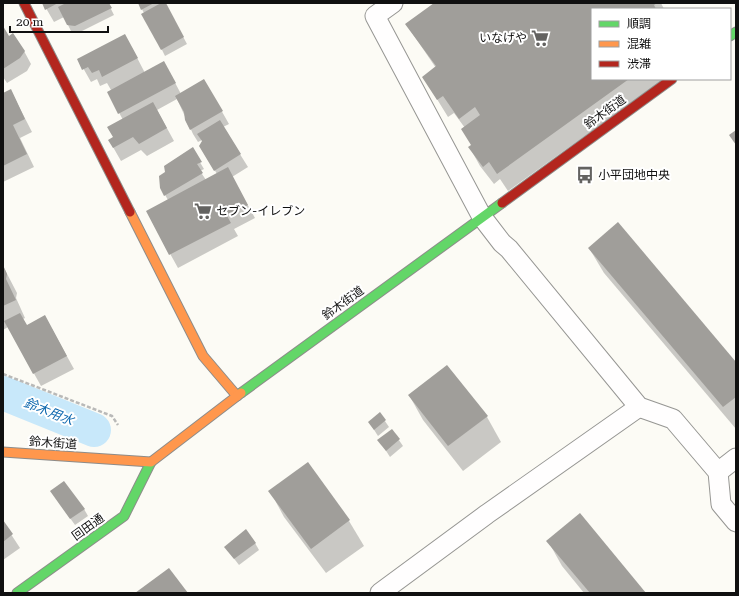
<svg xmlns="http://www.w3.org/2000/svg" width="739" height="596" font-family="'Roboto Serif','Noto Sans JP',serif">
<rect width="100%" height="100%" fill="#fcfbf5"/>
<g fill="#0003">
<polygon points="43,3 108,3 114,15 80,32 71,31 64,17 54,22"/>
<polygon points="139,3 165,3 187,44 165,56"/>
<polygon points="436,3 661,3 664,9 592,9 592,79 664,79 508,191 500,179 494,184 480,166 470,148 472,146 465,128 454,113 448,117 424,78 436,68 406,24"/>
<polygon points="3,28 8,37 24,51 31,64 27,71 7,83 3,77"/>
<polygon points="132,48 145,73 171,75 181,94 204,80 229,124 223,127 248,167 232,177 255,218 234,229 238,236 178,268 147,212 168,200 161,188 192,149 204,169 200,171 206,180 217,174 208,159 203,141 202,140 198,142 193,134 177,99 157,110 174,141 147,156 141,150 121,161 109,140 114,137 123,120 108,92 111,90 107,83 100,86 97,79 91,82 78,59"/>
<polygon points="11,91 32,132 20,138 34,167 3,182 3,95"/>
<polygon points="589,248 736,364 736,429 604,273"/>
<polygon points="3,266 17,293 16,298 25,318 23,319 27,326 52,329 74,369 41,386 8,327 3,330"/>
<polygon points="409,395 487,417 501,442 463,471 423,420"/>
<polygon points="380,414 389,427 378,436 369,422"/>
<polygon points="392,430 403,446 390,457 379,440"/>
<polygon points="270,491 349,521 364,546 326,573 284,517"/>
<polygon points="55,497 84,509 88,516 75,525"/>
<polygon points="3,522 20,548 3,560"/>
<polygon points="548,541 645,593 584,593 562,566"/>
<polygon points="255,543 259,550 239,565 225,547"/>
</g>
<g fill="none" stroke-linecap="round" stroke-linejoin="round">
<polyline stroke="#c8e8fa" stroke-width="34" points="3,393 94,430"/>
</g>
<g fill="#a09e9a">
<polygon points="42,3 58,3 45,10"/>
<polygon points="66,3 109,3 112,8 75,26 67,25 58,7"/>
<polygon points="138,3 154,3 141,10"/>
<polygon points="161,3 166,3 184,37 161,50 141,14"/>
<polygon points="434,3 657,3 654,5 656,9 592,9 592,79 629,79 497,174 489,162 483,167 468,147 471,145 461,129 480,115 475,107 459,119 443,96 437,100 422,77 436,66 405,24"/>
<polygon points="3,26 9,36 13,33 25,51 20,58 3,69"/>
<polygon points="125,34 138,58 102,77 99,70 92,73 88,67 82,70 77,59"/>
<polygon points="164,61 176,83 118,114 107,92"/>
<polygon points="204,79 223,111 190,130 185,120 184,112 175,96"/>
<polygon points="11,89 25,119 13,125 27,154 3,166 3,93"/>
<polygon points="153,102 167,128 139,144 133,137 113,148 108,140 113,137 107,127"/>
<polygon points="220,120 241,154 214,171 199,146 202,141 197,134"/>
<polygon points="736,130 736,145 729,135"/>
<polygon points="193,147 202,162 197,164 203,173 164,196 160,188 159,176 165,172 164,166"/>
<polygon points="228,167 248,205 227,216 231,223 169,255 146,211"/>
<polygon points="618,222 736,362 736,397 723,407 588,248"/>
<polygon points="3,265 7,274 6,279 16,300 3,306"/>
<polygon points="20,313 27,325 45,315 67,356 33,374 4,321"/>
<polygon points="447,365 488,416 448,446 408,395"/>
<polygon points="380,412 386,420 374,430 368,422"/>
<polygon points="392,429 400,439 386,451 377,440"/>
<polygon points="308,462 350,520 311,549 268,491"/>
<polygon points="64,481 85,509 70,519 50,491"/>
<polygon points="580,513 646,593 590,593 546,541"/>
<polygon points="3,520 13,534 3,542"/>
<polygon points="246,529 256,543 234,559 224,547"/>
<polygon points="169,568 188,593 135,593"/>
</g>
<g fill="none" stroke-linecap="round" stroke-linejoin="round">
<g stroke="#969693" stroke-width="21">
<g id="lane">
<polyline points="393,3 375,16 482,217 502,243 509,249 639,407 673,419 718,472 721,504 736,522"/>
<polyline points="718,472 736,458"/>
<polyline points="380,593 487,514 639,407"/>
</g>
</g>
<g stroke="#8d8c8a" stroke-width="11">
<g id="fast">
<polyline points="730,36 736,32"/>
<polyline points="241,393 502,203"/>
<polyline points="17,593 124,516 151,462"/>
</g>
</g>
<g stroke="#8d8c8a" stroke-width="11">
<g id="slow">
<polyline points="130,212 203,356 237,396"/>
<polyline points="3,452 151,462 241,393"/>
</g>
</g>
<g stroke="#8d8c8a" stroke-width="11">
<g id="jam">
<polyline points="24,3 130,212"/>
<polyline points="502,203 672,79"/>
</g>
</g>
<polyline stroke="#b9b9b8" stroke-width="2.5" stroke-dasharray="4 2" stroke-linecap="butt" points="3,374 112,416 118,425"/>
<use href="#lane" stroke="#fffefe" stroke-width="19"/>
<use href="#fast" stroke="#63d668" stroke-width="9"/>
<use href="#slow" stroke="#ff974d" stroke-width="9"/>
<use href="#jam" stroke="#b3261e" stroke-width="9"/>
</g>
<defs>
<g id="supermarket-bare" transform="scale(1.38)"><path d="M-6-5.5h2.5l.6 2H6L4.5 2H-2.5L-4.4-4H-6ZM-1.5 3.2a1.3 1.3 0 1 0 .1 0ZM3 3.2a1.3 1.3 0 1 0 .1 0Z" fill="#636260" stroke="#fff" stroke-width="2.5" paint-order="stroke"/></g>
<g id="bus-bare" transform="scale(1.38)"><path d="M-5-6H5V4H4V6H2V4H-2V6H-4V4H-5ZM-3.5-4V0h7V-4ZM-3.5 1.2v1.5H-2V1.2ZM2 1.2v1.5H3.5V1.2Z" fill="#636260" stroke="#fff" stroke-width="2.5" paint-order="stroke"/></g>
</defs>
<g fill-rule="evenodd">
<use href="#supermarket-bare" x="540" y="38"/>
<use href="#bus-bare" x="585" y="175"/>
<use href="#supermarket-bare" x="203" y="211"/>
</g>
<g text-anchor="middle" stroke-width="4" stroke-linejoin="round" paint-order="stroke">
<g font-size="12" fill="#101010" stroke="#fff" text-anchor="start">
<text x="527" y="42" text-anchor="end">いなげや</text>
<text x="598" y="179">小平団地中央</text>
<text x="216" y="215">セブン-イレブン</text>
</g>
<g font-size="12" fill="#101010" stroke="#fff">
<text transform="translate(605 112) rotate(-36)" y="4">鈴木街道</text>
<text transform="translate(343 303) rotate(-36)" y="4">鈴木街道</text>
<text transform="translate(53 443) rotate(4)" y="4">鈴木街道</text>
<text transform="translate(88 527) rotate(-36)" y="4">回田通</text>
</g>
<g font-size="13" font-style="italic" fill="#0c67ae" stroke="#fff">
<text transform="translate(49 411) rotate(22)" y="5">鈴木用水</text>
</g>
</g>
<rect width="739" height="596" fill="none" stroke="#101010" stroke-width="8"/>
<rect x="591" y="8" width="140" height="72" fill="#ffffff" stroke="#9f9f9f"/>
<rect x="599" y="21" width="20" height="6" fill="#63d668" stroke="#9f9f9f"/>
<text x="627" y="28" font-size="12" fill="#101010">順調</text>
<rect x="599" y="41" width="20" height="6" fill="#ff974d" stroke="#9f9f9f"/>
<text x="627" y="48" font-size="12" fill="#101010">混雑</text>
<rect x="599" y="61" width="20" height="6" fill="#b3261e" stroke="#9f9f9f"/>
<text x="627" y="68" font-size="12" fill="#101010">渋滞</text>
<path d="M10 26v6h98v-6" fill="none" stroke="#101010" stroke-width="2"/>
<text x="16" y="26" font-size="12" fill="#101010" stroke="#ffffff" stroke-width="3" paint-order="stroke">20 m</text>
</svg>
